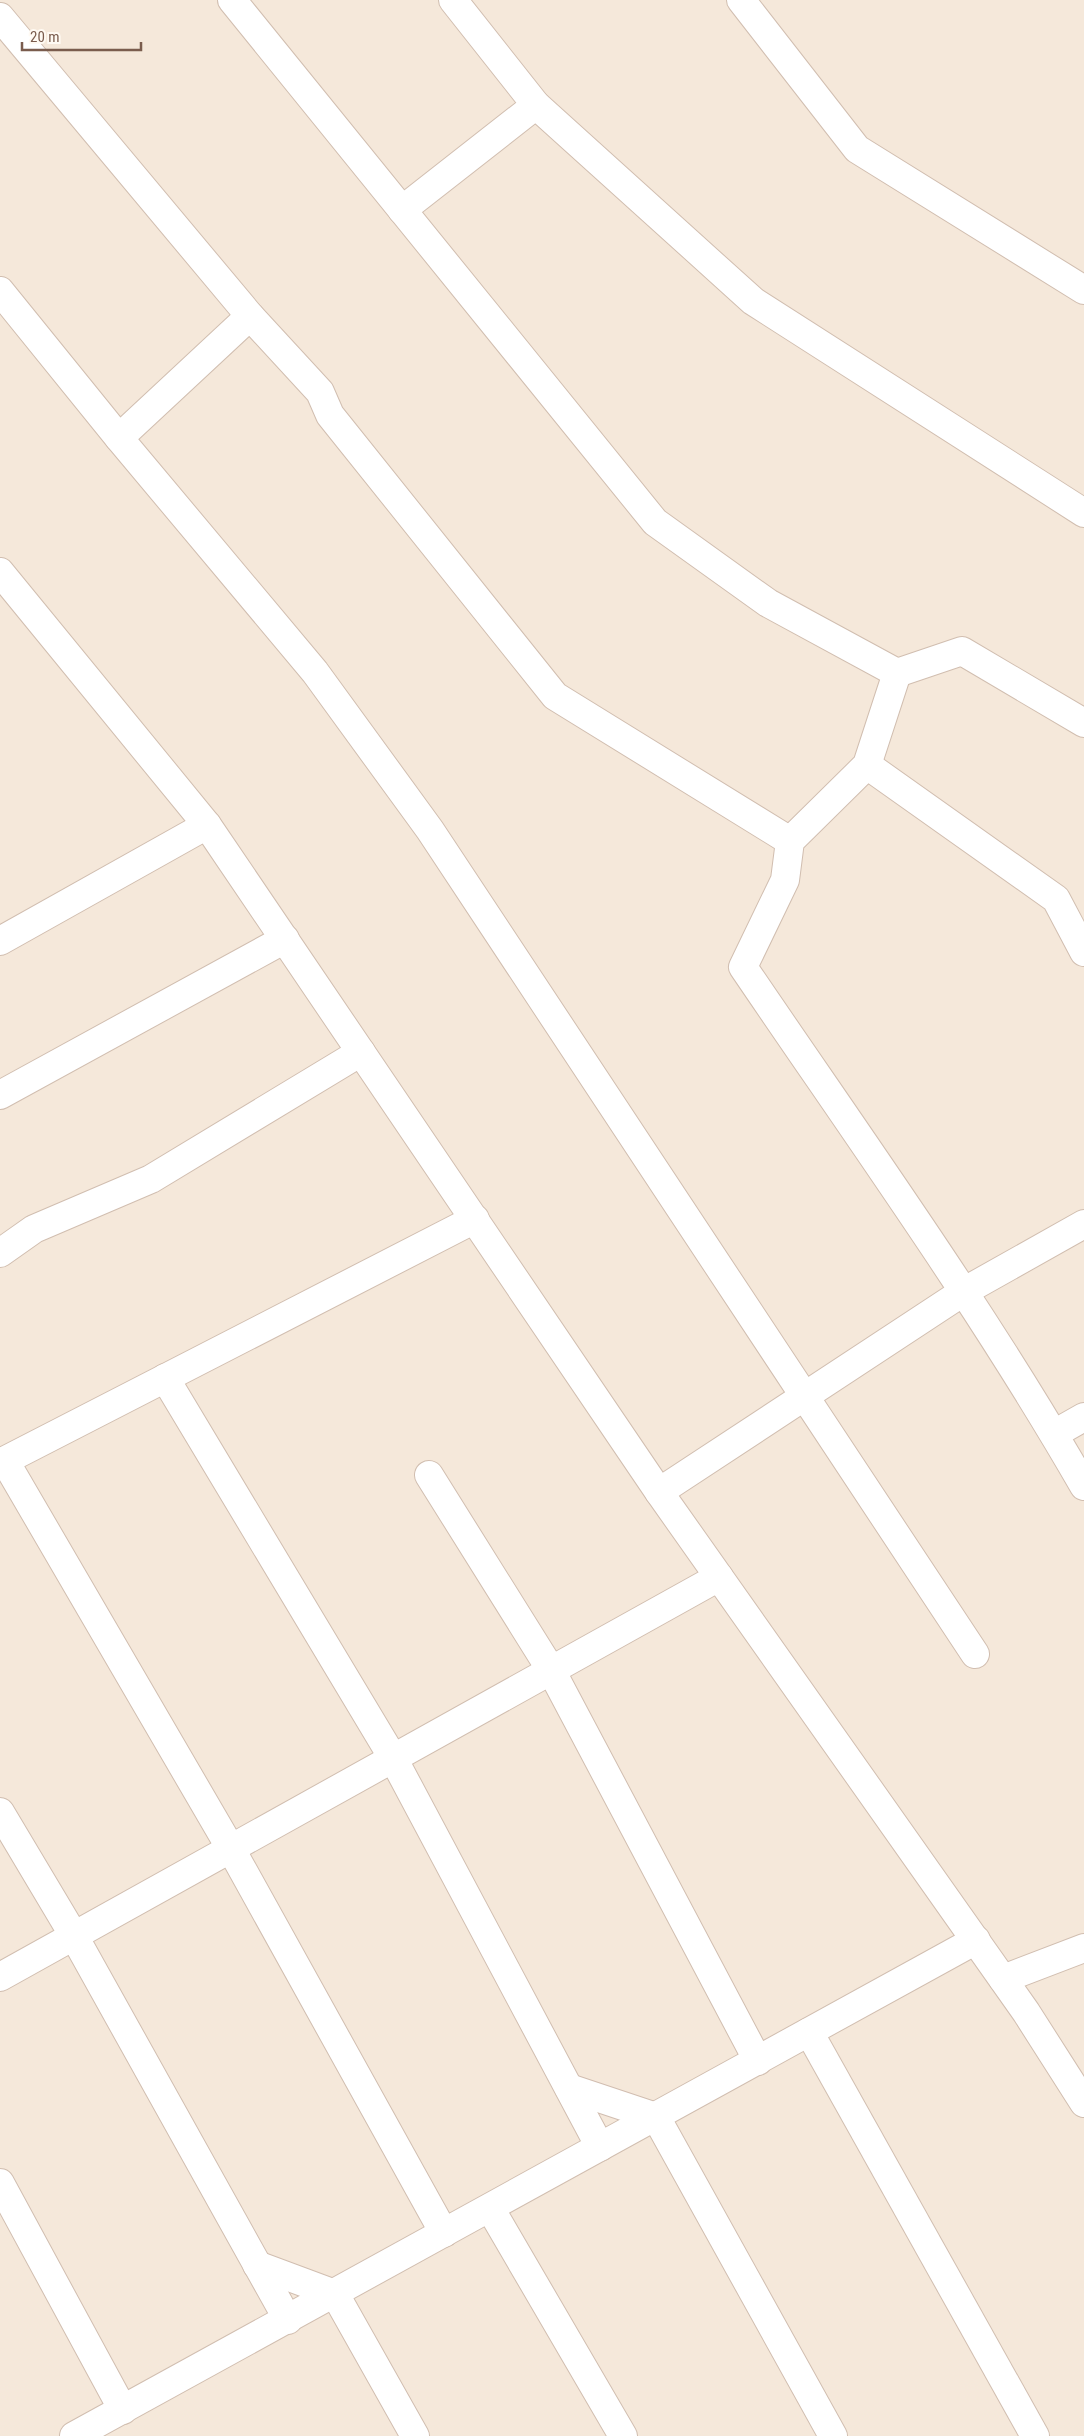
<svg xmlns="http://www.w3.org/2000/svg" width="1084" height="2436" font-family="'Roboto Condensed',sans-serif">
<rect width="100%" height="100%" fill="#fdf6ec"/>
<rect fill="#f5e8da" x="0" y="0" width="1084" height="2436"/>
<g fill="none" stroke-linecap="round" stroke-linejoin="round">
<g stroke="#d1beb0" stroke-width="30">
<g id="street">
<polyline points="232,0 655,522 768,603 897,673 962,651 1084,723"/>
<polyline points="453,0 536,105 753,301 1084,513"/>
<polyline points="741,0 857,149 1084,290"/>
<polyline points="0,17 250,316 320,392 330,415 555,696 790,841"/>
<polyline points="402,210 536,105"/>
<polyline points="0,291 119,438 315,672 430,830 975,1654"/>
<polyline points="119,438 250,316"/>
<polyline points="0,572 207,825 659,1492 1026,2012 1084,2103"/>
<path d="M897,673L867,765L790,841L785,880L743,967C859,1138 981,1307 1084,1486"/>
<polyline points="867,765 1056,899 1084,952"/>
<polyline points="0,941 207,825"/>
<polyline points="0,1095 285,939"/>
<polyline points="0,1253 34,1229 151,1179 361,1052"/>
<polyline points="165,1378 393,1758 600,2147"/>
<polyline points="1054,1434 1084,1417"/>
<polyline points="5,1461 231,1849 444,2233"/>
<polyline points="0,1463 475,1219"/>
<polyline points="429,1475 551,1670 758,2061"/>
<polyline points="659,1492 963,1292 1084,1224"/>
<polyline points="0,1812 74,1936 288,2320"/>
<polyline points="0,1977 719,1577"/>
<polyline points="1003,1979 1084,1948"/>
<polyline points="809,2032 1035,2436"/>
<polyline points="569,2088 656,2117 833,2436"/>
<polyline points="0,2183 123,2410"/>
<polyline points="490,2208 623,2436"/>
<polyline points="257,2265 335,2294 415,2436"/>
<polyline points="74,2436 976,1940"/>
</g>
</g>
<use href="#street" stroke="#fff" stroke-width="28"/>
</g>
<path d="M22 42v8h119v-8" fill="none" stroke="#7a5c4d" stroke-width="2.5"/>
<text x="30" y="42" font-size="15" fill="#7a5c4d" stroke="#fffaf3" stroke-width="4" paint-order="stroke">20 m</text>
</svg>
